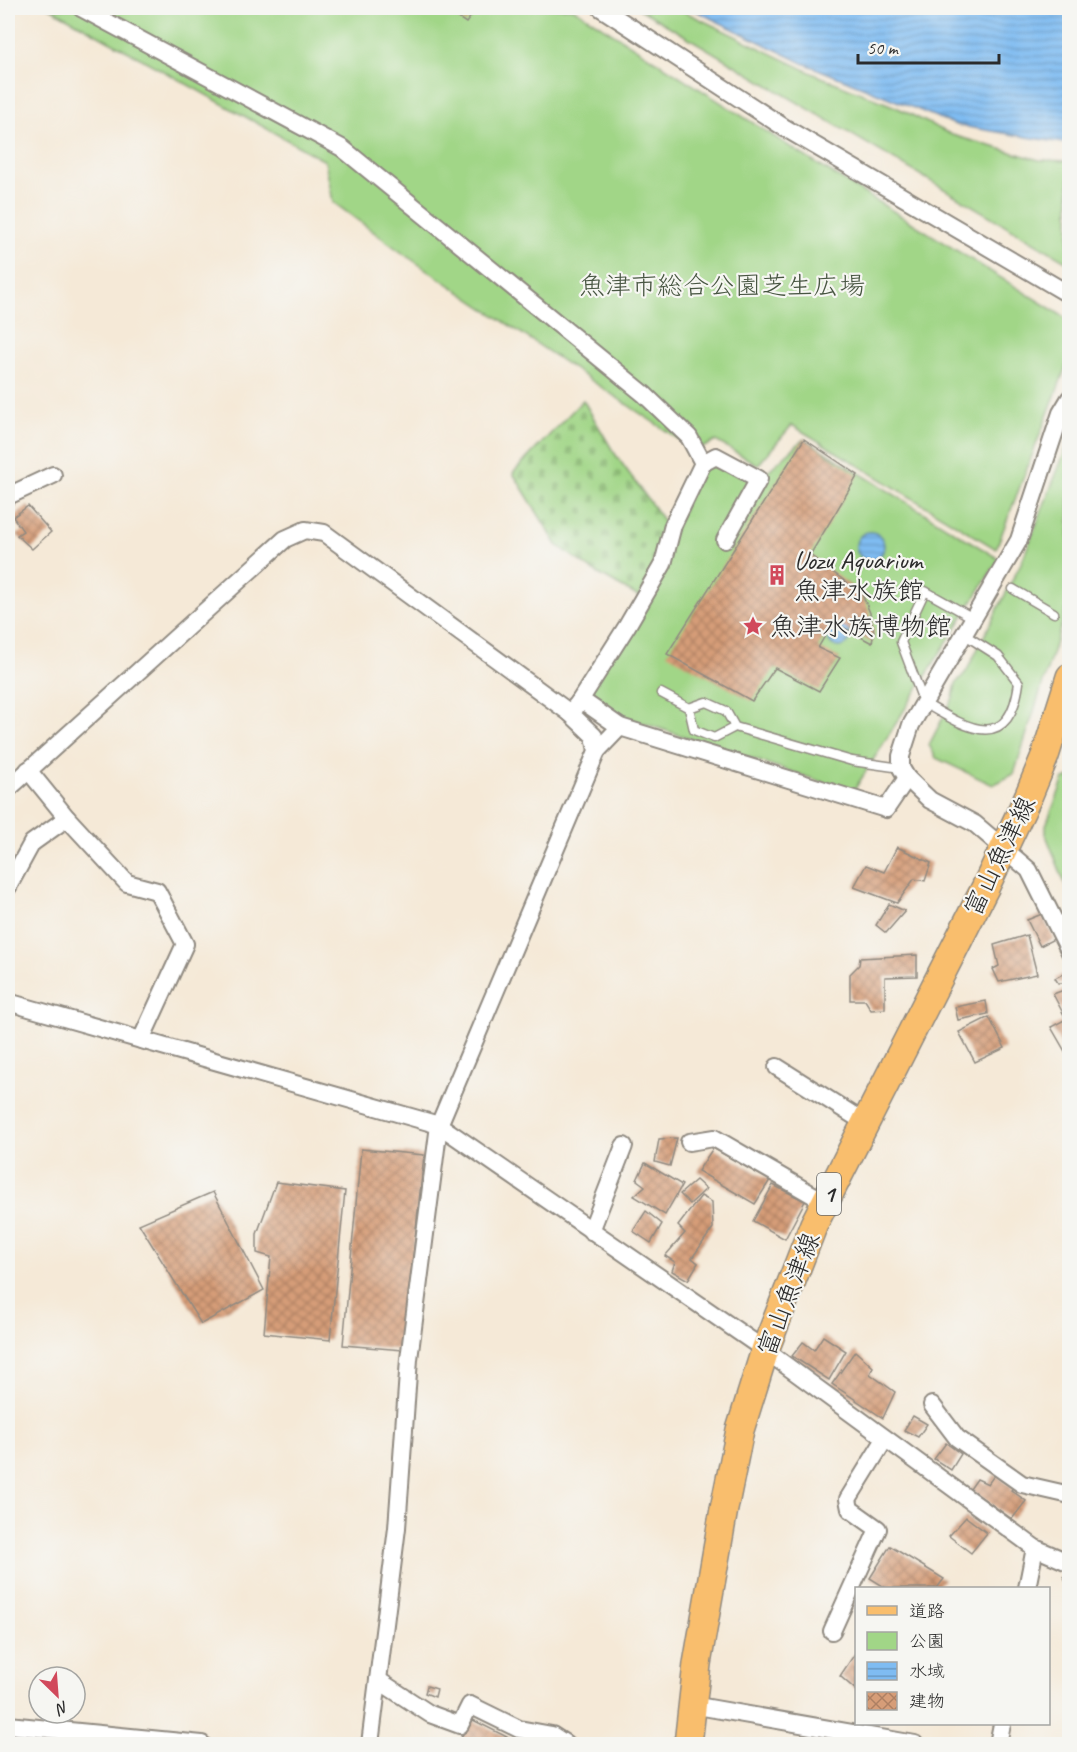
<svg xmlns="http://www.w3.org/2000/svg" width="1077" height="1752" font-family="Caveat,'Klee One',sans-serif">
<defs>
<pattern id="cemetery-stones" width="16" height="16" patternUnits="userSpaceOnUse" patternTransform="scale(1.5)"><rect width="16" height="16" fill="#a1d687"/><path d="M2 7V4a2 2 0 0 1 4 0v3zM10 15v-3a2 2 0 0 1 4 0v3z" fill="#8bb875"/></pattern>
<pattern id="water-rules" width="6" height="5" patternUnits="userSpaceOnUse" patternTransform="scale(1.5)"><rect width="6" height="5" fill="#7fbcf2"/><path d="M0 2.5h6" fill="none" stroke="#6899c4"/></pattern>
<pattern id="building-cross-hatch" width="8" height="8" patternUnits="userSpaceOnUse" patternTransform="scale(1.5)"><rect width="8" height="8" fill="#d69d78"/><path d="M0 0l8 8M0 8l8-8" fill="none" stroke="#ae8063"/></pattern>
</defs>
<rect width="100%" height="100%" fill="#f6f6f2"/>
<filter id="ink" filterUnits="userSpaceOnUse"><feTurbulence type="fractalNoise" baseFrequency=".0167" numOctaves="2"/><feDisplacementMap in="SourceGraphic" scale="12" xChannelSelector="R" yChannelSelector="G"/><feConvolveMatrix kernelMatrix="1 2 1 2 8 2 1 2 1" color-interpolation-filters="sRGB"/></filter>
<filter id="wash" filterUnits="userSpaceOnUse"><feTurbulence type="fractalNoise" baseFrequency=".008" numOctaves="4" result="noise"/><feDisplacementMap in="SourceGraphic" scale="24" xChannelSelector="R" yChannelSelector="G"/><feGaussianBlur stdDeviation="1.35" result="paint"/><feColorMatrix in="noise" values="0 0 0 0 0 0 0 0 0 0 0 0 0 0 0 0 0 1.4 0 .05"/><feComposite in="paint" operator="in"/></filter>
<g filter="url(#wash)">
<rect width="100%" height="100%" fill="#f5e9d7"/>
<g fill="#a1d687" stroke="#668059" stroke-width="1.5">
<polygon points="50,8 573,8 817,164 1069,320 1069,359 996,549 792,425 758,465 716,441 696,451 405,255 333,202 325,161"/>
<polygon points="638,8 677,8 814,74 898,108 952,135 1039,160 1069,161 1069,263"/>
<polygon points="804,439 999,559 853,792 579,702 643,603 703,463 759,479"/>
<polygon points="1069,441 1069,601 1014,774 993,785 936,758 929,745 953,698 956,683 966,672 1022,561"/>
<polygon points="1069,777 1070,777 1069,894 1046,835 1046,825 1064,779"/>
</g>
<polygon fill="url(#cemetery-stones)" stroke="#668059" stroke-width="1.5" points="583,400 613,451 665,523 657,560 639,597 592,570 557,545 513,473"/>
<g fill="url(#water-rules)" stroke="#55748e" stroke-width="1.5">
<polygon points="690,8 1069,8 1069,144 956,125 803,63"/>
<circle cx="870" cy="546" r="14"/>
<circle cx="839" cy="636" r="11"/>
</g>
<g id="blocks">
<g fill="url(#building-cross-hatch)">
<polygon points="443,8 477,8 466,23"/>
<polygon points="804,439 858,475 810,555 862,594 870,613 874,632 872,643 833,622 818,648 840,658 819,691 775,668 752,701 667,654"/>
<polygon points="28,506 51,532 32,549 17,535 23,531 13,517"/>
<polygon points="897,847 931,863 925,881 914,879 897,903 854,887 866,865 884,872"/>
<polygon points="889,904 905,911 886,933 876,925"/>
<polygon points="1042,914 1054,939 1040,946 1027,920"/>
<polygon points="1027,935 1037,974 999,982 993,969 999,966 994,945"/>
<polygon points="917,955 917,976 885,977 885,1009 871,1010 865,1000 850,1000 850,974 859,965 860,958"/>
<polygon points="1070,970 1070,983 1058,983 1055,978"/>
<polygon points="1064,990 1070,991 1070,1016 1065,1017 1053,994"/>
<polygon points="986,1001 988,1014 958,1020 955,1007"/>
<polygon points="989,1017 1005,1048 975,1062 959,1032"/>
<polygon points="1070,1017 1070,1060 1051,1027"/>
<polygon points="677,1138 670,1166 655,1162 659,1139"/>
<polygon points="713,1148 770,1180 755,1204 698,1171"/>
<polygon points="361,1149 424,1155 403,1350 343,1345"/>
<polygon points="645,1163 682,1185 665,1215 634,1196 645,1186 637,1180"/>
<polygon points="696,1180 706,1189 690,1204 680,1194"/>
<polygon points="276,1182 345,1191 330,1340 264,1333 271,1257 257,1253 257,1234"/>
<polygon points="773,1185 805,1201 785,1239 753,1221"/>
<polygon points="213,1192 264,1290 201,1324 139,1224"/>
<polygon points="701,1196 712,1202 713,1228 692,1258 698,1263 688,1280 672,1271 675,1262 665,1256 685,1233 678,1226"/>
<polygon points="646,1211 662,1224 651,1243 633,1231"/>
<polygon points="823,1336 846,1351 829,1380 792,1356 803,1342 814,1350"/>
<polygon points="855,1351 873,1367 870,1374 895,1392 883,1418 832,1384"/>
<polygon points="913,1416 927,1424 918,1437 904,1430"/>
<polygon points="946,1443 961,1454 951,1470 934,1459"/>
<polygon points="995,1474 1013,1487 1011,1490 1026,1501 1012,1519 970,1489 977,1479 988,1484"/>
<polygon points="966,1517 987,1533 971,1553 949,1536"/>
<polygon points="890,1546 944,1579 937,1588 886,1588 870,1578"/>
<polygon points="1066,1570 1069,1571 1069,1591 1064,1577"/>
<polygon points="856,1652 856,1690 840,1676"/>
<polygon points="427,1686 437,1689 435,1697 425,1693"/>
<polygon points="471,1719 509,1738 505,1744 474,1744 461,1738"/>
</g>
</g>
</g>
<g filter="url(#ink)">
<use href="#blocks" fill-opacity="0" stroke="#908a81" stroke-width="1.5"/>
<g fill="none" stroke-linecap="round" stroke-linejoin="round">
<g stroke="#908a81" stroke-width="11">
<g id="lane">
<polyline points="1013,589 1054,613"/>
<path d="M965,635L998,656L1019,683C1009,755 967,728 924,703L901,642L925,591L975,619"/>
<polyline points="661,693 689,708"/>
<polyline points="735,727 714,738 694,730 689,708 706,702 726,711 735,727 852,761 901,768"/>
</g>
</g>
<g stroke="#908a81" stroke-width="20">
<g id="street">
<polyline points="81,8 342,148 644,394 689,437 703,463 673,525 663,564 627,626 579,702 587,704 620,727 886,809 907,778"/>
<polyline points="601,8 785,128 1070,295"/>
<polyline points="1070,398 1061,413 1019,540 911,725 901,756 901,768 907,778 930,800 975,824 1029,870 1070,952"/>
<polyline points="703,463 716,456 759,479 725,540"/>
<polyline points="8,496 53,475"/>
<polyline points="597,751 620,727"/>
<polyline points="8,789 285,539 305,530 324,533 570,713"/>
<polyline points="67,818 127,883 157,891 185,944 141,1040"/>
<polyline points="8,887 32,843 67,818 28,770"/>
<polyline points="8,1002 439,1125 765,1350 1035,1548 1070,1563"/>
<polyline points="777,1067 864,1122"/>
<polyline points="689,1142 714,1138 825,1202"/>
<polyline points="591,1231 624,1146"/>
<polyline points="932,1405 957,1438 1022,1484 1070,1495"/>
<polyline points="1027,1588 1035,1548"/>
<polyline points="832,1631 878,1529 850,1509 848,1499 885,1439"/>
<polyline points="378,1680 430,1714 460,1725 470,1705 519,1729 552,1735 566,1744"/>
<polyline points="692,1705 915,1744"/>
<polyline points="8,1725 202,1744"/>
<polyline points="370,1744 397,1528 409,1359 439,1125 597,751 594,736 570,713 579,702"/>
<polyline points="998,1744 1002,1724"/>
</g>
</g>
<g stroke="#908a81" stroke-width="30">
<polyline id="primary" points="688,1744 697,1664 724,1509 740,1430 765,1350 814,1224 985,888 1028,797 1045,756 1070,677"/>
</g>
<use href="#lane" stroke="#fff" stroke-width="8"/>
<use href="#street" stroke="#fff" stroke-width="16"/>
<use href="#primary" stroke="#f9be6d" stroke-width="27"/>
</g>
</g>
<defs>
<g id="building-bare" transform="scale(1.62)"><path d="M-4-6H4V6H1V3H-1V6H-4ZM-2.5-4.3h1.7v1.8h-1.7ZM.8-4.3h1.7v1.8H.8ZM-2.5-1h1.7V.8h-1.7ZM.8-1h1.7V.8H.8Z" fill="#d1495b" stroke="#f6f6f2" stroke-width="2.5" paint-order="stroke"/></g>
<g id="sight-bare" transform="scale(1.62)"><path d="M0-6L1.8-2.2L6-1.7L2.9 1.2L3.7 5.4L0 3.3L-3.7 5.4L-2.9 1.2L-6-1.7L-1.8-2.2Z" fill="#d1495b" stroke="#f6f6f2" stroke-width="2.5" paint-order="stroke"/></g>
</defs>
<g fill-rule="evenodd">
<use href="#building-bare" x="777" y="575"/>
<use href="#sight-bare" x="753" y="626"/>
</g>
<g text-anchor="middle" stroke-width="4.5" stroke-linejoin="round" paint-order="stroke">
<rect fill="#f6f6f2" stroke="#686867" stroke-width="1.5" x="817" y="1173" width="24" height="42" rx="4.5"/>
<g font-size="24" font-weight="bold" fill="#2b2b2b">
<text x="829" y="1202">1</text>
</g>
<g font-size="26" fill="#485642" stroke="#f6f6f2">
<text x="722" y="294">魚津市総合公園芝生広場</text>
</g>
<g font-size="26" fill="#2b2b2b" stroke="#f6f6f2" text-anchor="start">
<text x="794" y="569">Uozu Aquarium<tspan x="794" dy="30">魚津水族館</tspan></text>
<text x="770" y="635">魚津水族博物館</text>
</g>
<g font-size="26" fill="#2b2b2b" stroke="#f6f6f2">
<text transform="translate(999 856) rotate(-64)" y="9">富山魚津線</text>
<text transform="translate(788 1294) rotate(-69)" y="9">富山魚津線</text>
</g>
</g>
<rect width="1077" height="1752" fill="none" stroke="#f6f6f2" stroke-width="30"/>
<rect x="855" y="1587" width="195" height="138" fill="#f6f6f2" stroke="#a5a5a2" stroke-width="1.5"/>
<rect x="867" y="1606" width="30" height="9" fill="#f9be6d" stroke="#a5a5a2" stroke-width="1.5"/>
<text x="909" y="1617" font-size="18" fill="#2b2b2b">道路</text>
<rect x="867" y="1632" width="30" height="18" fill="#a1d687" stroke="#a5a5a2" stroke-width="1.5"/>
<text x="909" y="1647" font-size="18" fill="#2b2b2b">公園</text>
<rect x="867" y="1662" width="30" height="18" fill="url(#water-rules)" stroke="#a5a5a2" stroke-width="1.5"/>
<text x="909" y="1677" font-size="18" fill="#2b2b2b">水域</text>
<rect x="867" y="1692" width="30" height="18" fill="url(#building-cross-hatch)" stroke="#a5a5a2" stroke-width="1.5"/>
<text x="909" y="1707" font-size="18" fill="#2b2b2b">建物</text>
<g transform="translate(57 1695) rotate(155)"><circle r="28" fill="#f6f6f2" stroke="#a5a5a2" stroke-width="1.5"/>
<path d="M0-4.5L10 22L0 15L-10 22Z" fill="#d1495b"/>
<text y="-9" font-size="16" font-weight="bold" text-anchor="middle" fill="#2b2b2b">N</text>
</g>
<path d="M858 54v9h141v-9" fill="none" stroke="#2b2b2b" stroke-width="3"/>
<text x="867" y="54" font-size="18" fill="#2b2b2b" stroke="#f6f6f2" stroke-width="4.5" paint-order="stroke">50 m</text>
</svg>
